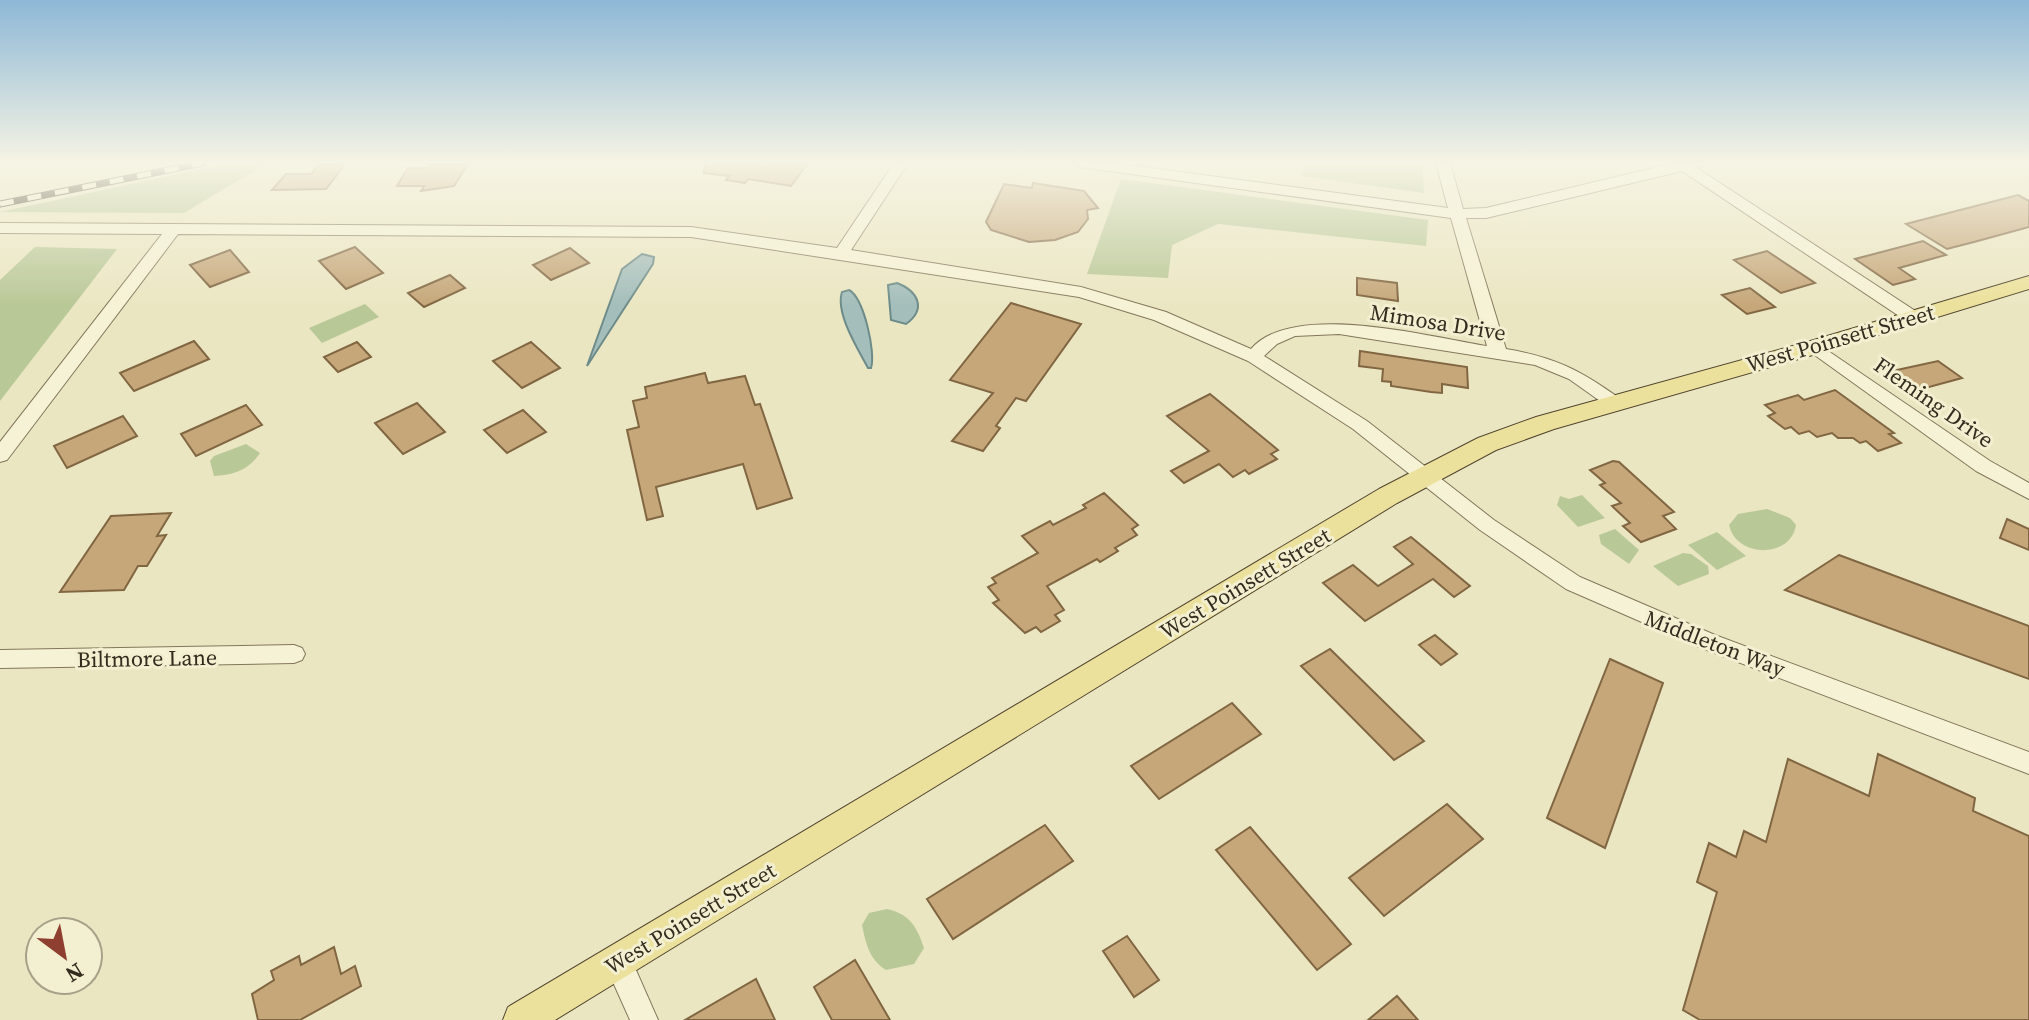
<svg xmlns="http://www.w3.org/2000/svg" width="2029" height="1020" font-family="'Source Serif 4',serif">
<rect width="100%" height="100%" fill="#ebe6c2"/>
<g fill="#b9c897">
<polygon points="229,163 267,163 184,213 0,212"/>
<polygon points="1304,163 1422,163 1424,193 1302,176"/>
<polygon points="1121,179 1428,220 1426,246 1218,224 1172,245 1168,278 1087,274"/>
<polygon points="35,247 117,249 0,401 0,280"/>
<polygon points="365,304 379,317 322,343 309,328"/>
<path d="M246,444L260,453C249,470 233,475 214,476L210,461L214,456Z"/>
<polygon points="1582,495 1605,518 1578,527 1557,505 1560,496 1569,499"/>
<path d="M1767,509L1790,518L1796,525C1791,559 1736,558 1729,525L1738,514Z"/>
<polygon points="1615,529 1639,550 1629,564 1601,544 1599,535"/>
<polygon points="1717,532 1746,556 1717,570 1688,545"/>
<polygon points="1683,553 1691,554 1708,566 1709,574 1678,586 1653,566"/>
<path d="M887,909C910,914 917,927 924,948L914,964L886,970C869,959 866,944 862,925L869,913Z"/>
</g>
<g fill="#a4bebb" stroke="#6c8b89" stroke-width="2">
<polygon points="642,254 654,257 653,264 587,366 622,269"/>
<path d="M897,283C918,291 927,309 906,324L891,320L888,285Z"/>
<path d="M849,290C864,298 876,353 871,368H868C858,349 835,313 842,292Z"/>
</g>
<g fill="#c6a77a" stroke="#816642" stroke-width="2">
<polygon points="705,163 808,163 791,186 748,179 745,183 726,180 729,176 704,173"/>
<polygon points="319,164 345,164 326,189 272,190 286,174 311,174"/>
<polygon points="431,164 468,164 454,186 421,191 424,186 397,186 408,168 428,168"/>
<polygon points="1033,183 1084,191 1098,208 1087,210 1088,219 1078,232 1055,240 1029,242 991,230 986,222 1004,184 1032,188"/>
<polygon points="2018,195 2029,201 2029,227 1974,242 1947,249 1906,224"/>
<polygon points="1923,241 1946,255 1899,268 1915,279 1893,285 1855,259"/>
<polygon points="355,247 383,273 346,289 319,261"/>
<polygon points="570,248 589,263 551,280 533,265"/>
<polygon points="230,250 249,272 210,287 190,265"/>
<polygon points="1767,251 1815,283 1781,293 1734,260"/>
<polygon points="450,275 465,288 424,307 408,293"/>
<polygon points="1357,278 1397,283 1398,301 1357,295"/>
<polygon points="1750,288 1775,307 1747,314 1722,295"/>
<polygon points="1011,303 1081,324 1026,401 1016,398 996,426 1000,428 983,451 952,441 993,393 950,380"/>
<polygon points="194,341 209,359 134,391 120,373"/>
<polygon points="357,342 371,357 338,372 324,357"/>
<polygon points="531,342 560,368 522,388 493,361"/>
<polygon points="1360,351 1467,367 1468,388 1442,384 1442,393 1431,392 1391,386 1391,382 1382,381 1383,369 1359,366"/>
<polygon points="1938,361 1962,378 1918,390 1910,385 1902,387 1883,373"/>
<polygon points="705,373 708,383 745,376 755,405 760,404 792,498 757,509 743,464 656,487 663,516 647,520 627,430 639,427 633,401 647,398 645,387"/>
<polygon points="1835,390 1894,433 1889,434 1901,443 1878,451 1866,441 1860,443 1853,438 1838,438 1832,433 1817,437 1809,431 1799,434 1791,427 1785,429 1768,416 1775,413 1765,405 1798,395 1804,400"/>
<polygon points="1210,394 1278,450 1271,454 1277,459 1249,474 1245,470 1233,477 1219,464 1184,483 1171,471 1209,451 1167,416"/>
<polygon points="417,403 445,432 403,454 375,423"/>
<polygon points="246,405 262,425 196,456 181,434"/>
<polygon points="523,410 546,432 507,453 484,430"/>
<polygon points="123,416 137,436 67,468 54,446"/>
<polygon points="1613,461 1619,462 1674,512 1663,516 1676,529 1641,542 1623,526 1630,523 1612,506 1621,503 1600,485 1605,483 1590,470"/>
<polygon points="1104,493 1138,525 1132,529 1137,535 1115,548 1118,551 1100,562 1097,559 1047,586 1064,610 1055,615 1060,621 1041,632 1036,627 1025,633 993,603 999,600 988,587 996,583 992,578 1038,553 1022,536 1050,521 1053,525 1086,508 1083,505"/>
<polygon points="171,513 157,536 166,535 147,566 138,566 124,590 60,592 111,516"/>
<polygon points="2007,519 2029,529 2029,550 2000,538"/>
<polygon points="1411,537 1470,586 1454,597 1433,579 1365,621 1323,583 1353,565 1378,586 1413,564 1394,547"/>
<polygon points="1839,555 2029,626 2029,679 1785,590"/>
<polygon points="1435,635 1457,654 1441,665 1419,645"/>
<polygon points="1330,649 1424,741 1394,760 1301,666"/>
<polygon points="1610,659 1663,683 1605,848 1547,818"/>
<polygon points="1232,703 1261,734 1159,799 1131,766"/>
<polygon points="1878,754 1975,798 1973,811 2029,836 2029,1020 1700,1020 1683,1010 1717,892 1697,882 1709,843 1736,857 1744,831 1766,842 1788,759 1869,796"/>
<polygon points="1447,804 1483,839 1384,916 1349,878"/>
<polygon points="1045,825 1073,861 953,939 927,899"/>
<polygon points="1250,827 1351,944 1317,970 1216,850"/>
<polygon points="1127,936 1159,980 1134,997 1103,951"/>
<polygon points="334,947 341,974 355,966 361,986 300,1020 258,1020 252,994 274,980 271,971 299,956 301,965"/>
<polygon points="855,960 890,1020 832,1020 814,987"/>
<polygon points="756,979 775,1020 685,1020"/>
<polygon points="1397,996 1418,1020 1368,1020"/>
</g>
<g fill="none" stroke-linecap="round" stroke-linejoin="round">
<g stroke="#83775b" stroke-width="2">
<g id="minor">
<path d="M894,163H908L851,250L1081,287L1166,312L1251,349C1293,300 1429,337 1487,346L1451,218L1080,167L1073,163H1113L1448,208L1436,163H1450L1463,209L1486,208L1674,163H1707L1697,168L1917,312L1919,316L1917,320H1905L1682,171L1486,218H1466L1506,349C1554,357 1580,370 1619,398L1622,402L1619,406H1607L1569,379L1535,365L1339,334L1295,336L1277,344L1264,356L1367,421L1494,520L1580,577L1715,635L2029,752V774L1699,647L1566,589L1480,530L1353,429L1248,361L1154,320L1079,297L691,237L178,234L7,460L0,462V442L162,234L0,233V223L691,227L837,248Z"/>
<polygon points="1815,342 1990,461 2029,483 2029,499 1976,471 1809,351 1806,347 1809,343"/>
<polygon points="294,645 302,648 305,654 302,660 294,663 0,668 0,650"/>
<polygon points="618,948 628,952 658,1020 630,1020 604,962 608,952"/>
</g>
</g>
<g stroke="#51452f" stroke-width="2">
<polygon id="major" points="2029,276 2029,289 1823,352 1554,429 1496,450 1397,503 555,1020 503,1020 508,1007 1379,489 1478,438 1536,417 1807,342"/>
</g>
<use href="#minor" fill="#f6f2d5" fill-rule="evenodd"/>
<use href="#major" fill="#ece19c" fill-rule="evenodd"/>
<g stroke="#342c1e" stroke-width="7">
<polyline id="rail" points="0,204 203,163"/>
</g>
<use href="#rail" stroke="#f3efd1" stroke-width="5" stroke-dasharray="14" stroke-linecap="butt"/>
</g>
<linearGradient id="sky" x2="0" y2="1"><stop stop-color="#8db8d6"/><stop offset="0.53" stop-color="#f6f4e4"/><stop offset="1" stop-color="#f6f4e4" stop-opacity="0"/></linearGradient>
<rect width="2029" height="306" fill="url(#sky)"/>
<g text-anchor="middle" stroke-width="6" stroke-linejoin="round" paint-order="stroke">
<g font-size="22" fill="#342c1e" stroke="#f3efd1">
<text transform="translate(1438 322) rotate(9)" y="8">Mimosa Drive</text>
<text transform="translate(1840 338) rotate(-16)" y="8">West Poinsett Street</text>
<text transform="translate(1934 402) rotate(35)" y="8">Fleming Drive</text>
<text transform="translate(1245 583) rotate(-31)" y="8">West Poinsett Street</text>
<text transform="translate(1715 643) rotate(21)" y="8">Middleton Way</text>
<text transform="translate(147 658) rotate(-1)" y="8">Biltmore Lane</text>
<text transform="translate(690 918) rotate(-31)" y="8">West Poinsett Street</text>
</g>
</g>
<g transform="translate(64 956) rotate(148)"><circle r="38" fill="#f3efd1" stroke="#a7a189" stroke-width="2"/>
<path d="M0-6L14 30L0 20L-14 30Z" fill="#8e3f2f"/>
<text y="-12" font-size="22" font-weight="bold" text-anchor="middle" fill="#342c1e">N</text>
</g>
</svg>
